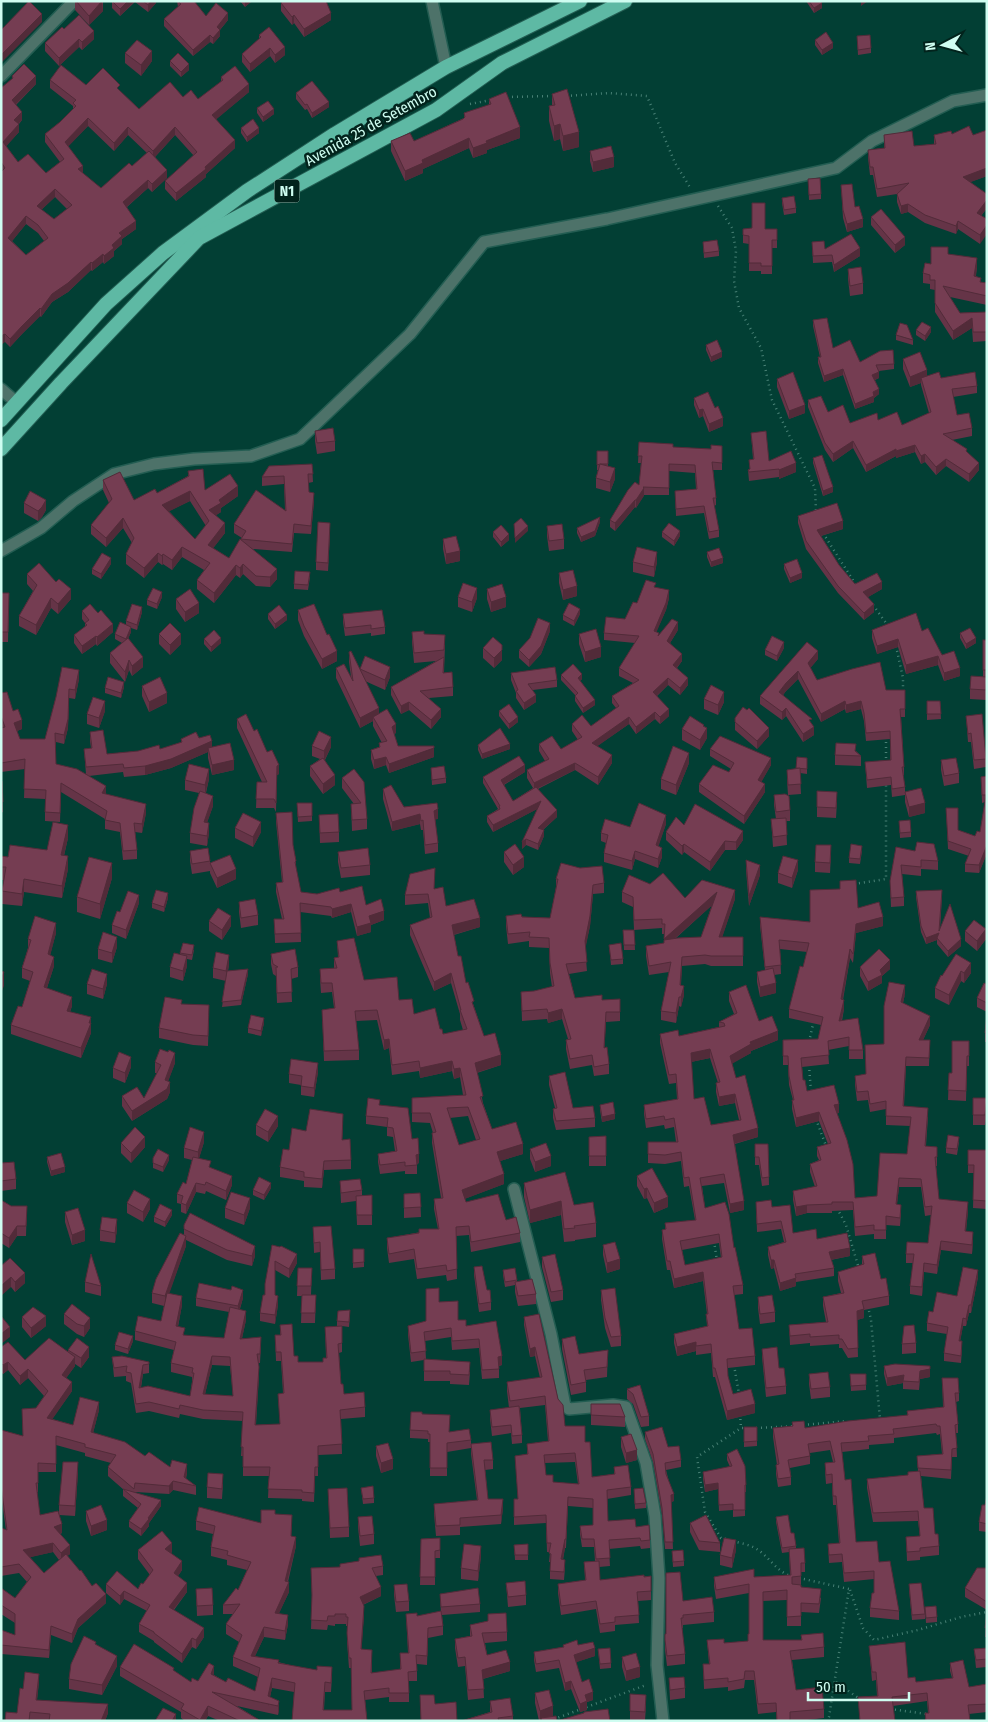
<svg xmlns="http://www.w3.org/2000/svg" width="988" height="1722" font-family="'Fira Sans Condensed',sans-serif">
<rect width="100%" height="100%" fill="#023f34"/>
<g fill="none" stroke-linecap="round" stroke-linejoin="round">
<g stroke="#235d52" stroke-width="14">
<g id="minor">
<polyline points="432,1 446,67"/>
<polyline points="1,76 74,1"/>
<polyline points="1,389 16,402"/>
<polyline points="1,551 41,528 73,501 114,474 154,464 194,459 251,456 300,439 410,334 484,242 607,219 836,168 872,141 953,101 987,95"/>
<polyline points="514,1189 551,1334 565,1406 569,1409 613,1405 626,1407 646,1463 655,1516 659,1578 657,1665 663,1721"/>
</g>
</g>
<g stroke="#235d52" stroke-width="16">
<g id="trunk">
<polyline points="1,420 106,304 163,253 247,191 335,134 446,67 580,1"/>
<polyline points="1,449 61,383 199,238 436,110 502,63 625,1"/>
</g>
</g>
<g stroke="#488075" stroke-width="2.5" stroke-dasharray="1 4" stroke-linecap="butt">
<polyline points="566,96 609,93 647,96 675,163 691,189"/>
<polyline points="507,97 553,96"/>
<polyline points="470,104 491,100"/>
<polyline points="718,206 732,228 736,251 734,281 739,308 761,348 772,400 815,488 816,511"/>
<polyline points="823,533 856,585"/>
<polyline points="873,605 889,627"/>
<polyline points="896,646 903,678 903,692"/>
<polyline points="886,737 886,762"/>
<polyline points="854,884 886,879 886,785"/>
<polyline points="809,1042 814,1020"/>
<polyline points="809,1065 811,1092"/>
<polyline points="816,1119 826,1146"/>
<polyline points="837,1208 846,1225 859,1269"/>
<polyline points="714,1241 717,1261"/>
<polyline points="868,1306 871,1320 880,1419"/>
<polyline points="734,1365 739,1394"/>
<polyline points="740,1414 741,1428"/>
<polyline points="803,1425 847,1421"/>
<polyline points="756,1428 795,1426"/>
<polyline points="726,1539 721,1538 705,1512 697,1457 741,1428 745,1428"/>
<path d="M733,1541C739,1543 747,1544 753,1547C768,1554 776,1572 791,1576"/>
<polyline points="799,1578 849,1589 829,1717 827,1721"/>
<polyline points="850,1590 863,1628 874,1640 918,1630 961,1617 987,1612"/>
<polyline points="836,1682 861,1700"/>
<polyline points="890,1709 927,1714"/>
<polyline points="968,1716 971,1721"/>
<polyline points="549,1721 646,1685"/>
</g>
<use href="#minor" stroke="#4d7269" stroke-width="11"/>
<use href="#trunk" stroke="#5eb9a4" stroke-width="14"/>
</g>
<g fill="#653447" fill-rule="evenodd">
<polygon points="75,1 103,1 103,11 89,25 75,10"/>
<polygon points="112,1 156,1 156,3 148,12 135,2 120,16 112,8"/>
<polygon points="177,1 194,1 206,16 228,20 220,30 220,36 213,44 210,42 193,56 164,26 164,19 178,7"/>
<polygon points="240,1 252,1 245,7"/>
<polygon points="806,1 821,1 822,8 814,13"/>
<polygon points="281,3 331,20 304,37 294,23 292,25 281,11"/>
<polygon points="64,29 94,39 82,50 79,47 59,66 45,51 45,43"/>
<polygon points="259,35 285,55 275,63 270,56 250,72 242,62 242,54 259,39"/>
<polygon points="857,36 871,48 871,53 858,55"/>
<polygon points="815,40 833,48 822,55 815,45"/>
<polygon points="125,53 152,61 141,76 125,63"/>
<polygon points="170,61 189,70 181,77 170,66"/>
<path d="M12,76L36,84L16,105L22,120L19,124V132L6,146L18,162L46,173L60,162L45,142V134L60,122L73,109V106L50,88V80L86,85L120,91L139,109L183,97L198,99L221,82V77L249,92L216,119L235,148L206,174V177L176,201L165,189V181L194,156L175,135L155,157L167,178L152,192L148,188L127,207L136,229L122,239V244L114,251V256L104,264L103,262L92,271L91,270L68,292L52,302L41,317L40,316L22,334L10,347L5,342L2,171L1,170V88L12,79ZM88,126L114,151L128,135L147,153L132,166L101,188L83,174L68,146ZM55,197L67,209L54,219L41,210ZM26,224L38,233L44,241L26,255L12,241Z"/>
<polygon points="296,93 329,107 312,118 307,109 305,110 296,99"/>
<polygon points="552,94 579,147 563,151 560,139 554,141 549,121 549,106 552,106"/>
<polygon points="489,99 520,138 487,150 487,153 473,158 469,148 423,169 423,173 405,181 391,151 391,141 414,141 464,118 464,113 489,105"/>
<polygon points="257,108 274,114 263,122 257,113"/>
<polygon points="241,128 259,133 247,142 241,133"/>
<polygon points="952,134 987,176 970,182 987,208 981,216 980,244 958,229 956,234 925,223 908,212 901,214 897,202 897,194 877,197 873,175 870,175 868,158 868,150 884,148 884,135 914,146 934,144 934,135"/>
<polygon points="590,151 614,167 593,172 590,161"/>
<polygon points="808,179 821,194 821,199 809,200"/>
<polygon points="841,185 855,207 863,227 847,232 843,218"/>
<polygon points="782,198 796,208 796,213 784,215 782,203"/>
<polygon points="871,217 905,245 895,253 871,225"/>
<polygon points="765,229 777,229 777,248 772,248 772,274 761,274 761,271 749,271 749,244 743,243 743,235"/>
<polygon points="703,242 719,251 719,256 704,258"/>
<polygon points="812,242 825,249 860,256 834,272 832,262 813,263"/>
<polygon points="948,254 977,267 976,276 981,282 987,283 987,305 950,297 960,313 987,312 987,341 973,342 972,328 953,340 935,312 935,290 930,289 930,284 923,283 923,273 931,264"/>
<polygon points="848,269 863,283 863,294 850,296 848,279"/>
<polygon points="813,320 833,348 860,362 894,364 894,369 879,371 879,378 875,380 879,394 874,398 874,402 855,409 843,375 824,382 818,363 818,357 820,357 813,326"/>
<polygon points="916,330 931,332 925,341 916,335"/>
<polygon points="896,335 913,340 913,345 896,340"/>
<polygon points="706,345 722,357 711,362 706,350"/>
<polygon points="903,359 927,376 941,378 977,386 977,393 953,397 957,415 972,428 972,436 952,440 967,452 979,470 969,482 946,466 936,475 925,462 921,464 915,452 896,458 896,456 866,472 853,448 833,462 825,450 808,407 808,400 828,412 850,423 878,420 902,425 929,413 921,385 921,383 910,387 903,369"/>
<polygon points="777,379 805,413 789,419 777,387"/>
<polygon points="694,398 723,426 709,432 703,416 699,418 694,405"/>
<polygon points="315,431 335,441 335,451 317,454 315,441"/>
<polygon points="751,433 769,461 796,472 779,479 779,477 749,481 748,470 750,469 749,460 753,459"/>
<polygon points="639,442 673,447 711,449 722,446 722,470 713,470 716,498 716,505 714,506 719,530 719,537 709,539 704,513 676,516 675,491 696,489 695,473 669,471 669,495 644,495 636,508 635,507 615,531 610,527 610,520 639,485 641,463 638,463"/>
<polygon points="597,451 608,451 608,466 615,479 610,492 596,488 596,478 598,470 597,470"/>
<polygon points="813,458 833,492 823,496 813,463"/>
<path d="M312,464L313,482L308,483L309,492L314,501L311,534L294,533L292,552L253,549L277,579L270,587L256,586L243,574L240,578L236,575L214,603L197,589V580L204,570L182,557L172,570L163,564L162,565L158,562L144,578L126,564V554L132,543L123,528L106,547L91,534V525L109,503L103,490V480L134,500L157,493L188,476V471L205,490L238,496L221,508V512L216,515L225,533L213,548L229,558L242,538L234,533V524L285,510L284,484L262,486V477ZM190,501L206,526L195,539L169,511Z"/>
<polygon points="24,503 46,510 42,517 38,521 24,513"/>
<polygon points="798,516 843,529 821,536 839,565 855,584 882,589 868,597 874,612 864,620 838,593 806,549 798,523"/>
<polygon points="600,522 595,536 581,542 577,533 577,528"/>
<polygon points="547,526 564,539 564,549 549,551 547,536"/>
<polygon points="330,531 328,571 316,570 316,562"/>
<polygon points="493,532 509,540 501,547 493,537"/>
<polygon points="662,532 680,536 674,546 662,537"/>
<polygon points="443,539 460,561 446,564 443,549"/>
<polygon points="707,552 723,563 711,567 707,557"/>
<polygon points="633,562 657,562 654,577 633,572"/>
<polygon points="111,564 101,579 92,574 92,569"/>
<polygon points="784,564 802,578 790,583 784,569"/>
<polygon points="559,573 577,596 563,600 559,583"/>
<polygon points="27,574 71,599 58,614 51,608 36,635 19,626 19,616 33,591 27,584"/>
<polygon points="310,577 308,590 294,589 294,584"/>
<polygon points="656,587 669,598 666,610 656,632 659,636 678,630 670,643 682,661 677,668 688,685 680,695 668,685 657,696 669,716 660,724 655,719 636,734 629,724 597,746 612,763 598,785 575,770 538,789 557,817 543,830 544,836 538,850 526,845 522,849 537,809 493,832 487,822 487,816 498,809 483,783 483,777 525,772 504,785 513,801 533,788 527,778 527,770 545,761 539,751 539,744 561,749 578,740 572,731 572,724 591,726 616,708 612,703 612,696 633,683 619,676 619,668 635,643 604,640 604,633 625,619 637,603"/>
<polygon points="487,589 506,607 491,612 487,599"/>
<polygon points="1,593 9,593 8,642 1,642"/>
<polygon points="162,597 157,609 147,605 147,600"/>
<polygon points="458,597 477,598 472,612 458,607"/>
<polygon points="176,599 199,613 185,622 176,609"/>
<polygon points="298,610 337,661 322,669 304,636 298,620"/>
<polygon points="82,611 113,632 97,646 96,644 82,654 74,643 74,635 85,627 85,623 82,619"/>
<polygon points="142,612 137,630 131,628 131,632 128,639 143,667 132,676 129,670 125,682 110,663 110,653 122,643 115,639 115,634 126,625 126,621"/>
<polygon points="268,614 287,620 275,629 268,619"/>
<polygon points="343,614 385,627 385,634 371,636 371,633 345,636 343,622"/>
<polygon points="580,614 574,626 563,620 563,615"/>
<polygon points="872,630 922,631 960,676 944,681 938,665 906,674 898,647 877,654 872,638"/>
<polygon points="550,631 541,654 529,667 519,658 519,650"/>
<polygon points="412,632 424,634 445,645 444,673 453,687 453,696 429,698 441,717 431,729 409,710 401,714 391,695 391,687 436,661 414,663 412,642"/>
<polygon points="960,633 976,643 966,649 960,638"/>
<polygon points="159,634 181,644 170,655 159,644"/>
<polygon points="579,634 601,657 585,662 579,644"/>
<polygon points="204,639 221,643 211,652 204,644"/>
<polygon points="983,640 987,640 987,687 986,700 970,699 970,689 983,677"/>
<polygon points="483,648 502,660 494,668 483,658"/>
<polygon points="784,648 777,661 765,655 765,650"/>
<polygon points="349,652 360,670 360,669 390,677 385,690 365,681 379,714 396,733 394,734 398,746 434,757 389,773 386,765 374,769 371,759 371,750 379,747 379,743 382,743 373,726 373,721 360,728 336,678 336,668 351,677 349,662"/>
<polygon points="818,659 810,668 817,680 886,690 905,690 905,717 901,717 904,767 904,775 903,775 905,787 905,795 892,797 891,785 867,788 865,762 890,760 890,739 866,741 864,721 861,709 846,713 845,709 821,722 798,679 786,691 783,695 812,724 814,735 803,742 786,716 782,720 760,704 760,696"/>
<polygon points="511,673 557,680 557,687 533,690 536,702 524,710 516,698 516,693 511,680"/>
<polygon points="561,675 582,679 580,681 595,705 583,713 575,701 575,695 561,680"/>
<polygon points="79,679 75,699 69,698 68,728 64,744 56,742 56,764 86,774 84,749 91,748 90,741 90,732 107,754 160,749 181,743 181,739 199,738 212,747 234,770 212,775 208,758 208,752 171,768 145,775 124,777 123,772 89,776 106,794 146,813 142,833 135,832 137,850 137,859 123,860 120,832 105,829 105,819 61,792 60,822 45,821 45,799 24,798 25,769 1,772 1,728 2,728 1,725 1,693 13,711 22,729 17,731 20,739 45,739 56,697"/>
<polygon points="142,686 167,703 149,712 142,696"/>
<polygon points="124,687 121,698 105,693 105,688"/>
<polygon points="704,699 724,702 718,715 704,709"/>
<polygon points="927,701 940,701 941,719 927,720"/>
<polygon points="747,710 769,736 757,749 735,730 735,718"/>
<polygon points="105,711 99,728 87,724 87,714"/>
<polygon points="499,711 518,722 509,729 499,716"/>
<polygon points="966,716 986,759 986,767 974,769 971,742 968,742"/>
<polygon points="237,719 254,731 267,752 279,774 277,775 276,812 274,808 256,808 257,782 262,782 237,728"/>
<polygon points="704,727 707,738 700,750 682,740 682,729"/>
<polygon points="478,745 510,749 482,759 478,750"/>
<polygon points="312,746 331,747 325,760 335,785 323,794 310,776 310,766 320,759 312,756"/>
<polygon points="710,749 771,765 761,782 765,792 744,824 699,792 699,784 729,772 731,769 710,756"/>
<polygon points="856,751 861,756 861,766 835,765 835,755"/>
<polygon points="807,758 807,774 800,773 801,794 788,795 787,780 787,770 796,769"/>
<polygon points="941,760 959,773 959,783 944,786 941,770"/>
<polygon points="689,763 676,795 661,789 661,779"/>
<polygon points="431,768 446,778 446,783 432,785"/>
<polygon points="354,769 367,819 367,829 352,831 351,804 354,804 342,788 342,778"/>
<polygon points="987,776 987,853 979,873 965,872 965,864 969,856 948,849 946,808 958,830 975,836 980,832 985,802 982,803 981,777"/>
<polygon points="209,779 206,793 213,806 207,822 209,833 207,846 190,843 190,833 199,793 185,790 185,780"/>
<polygon points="2,781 3,812 1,813"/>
<polygon points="383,789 404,807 438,819 435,819 438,843 438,852 425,854 423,830 421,830 420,824 392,831 383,799"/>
<polygon points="905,792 925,813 909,817 905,802"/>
<polygon points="774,795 790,810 790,821 786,821 787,845 773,847 771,819 776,819 774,805"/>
<polygon points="837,802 836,818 817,817 817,807"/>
<polygon points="297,803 312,803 312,821 298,822"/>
<polygon points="276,813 293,845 296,861 296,870 301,892 317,894 340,892 366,905 384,920 371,925 371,932 357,936 351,912 332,918 331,916 300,912 301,942 275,943 274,919 282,919 276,892 276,883 282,882 276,822"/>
<polygon points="319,815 339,832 339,842 320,843"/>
<polygon points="899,821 911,832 911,837 900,838"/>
<polygon points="666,824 658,846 662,857 658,868 635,859 632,870 604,862 604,853 606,843 601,841 601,833 630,827"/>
<polygon points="684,825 743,840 736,850 725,850 710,871 684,852 682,855 666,840 666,832"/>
<polygon points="235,828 261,832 253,847 235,838"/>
<polygon points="68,838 64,856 68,869 62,898 24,892 22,906 2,904 2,891 4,880 1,880 1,856 8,857 47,850"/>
<polygon points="896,847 938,861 938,870 921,869 921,876 902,874 904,897 904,906 891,907 890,881"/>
<polygon points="190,851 210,861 210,871 192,874 190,861"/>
<polygon points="862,851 860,864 849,863 849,858"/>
<polygon points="338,852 370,865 370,875 341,878 338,862"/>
<polygon points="504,852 524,867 513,875 504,862"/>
<polygon points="831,855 830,873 815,872 815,862"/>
<polygon points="746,860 760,875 749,906 746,870"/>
<polygon points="210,863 236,879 217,888 210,873"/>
<polygon points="798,870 792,888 778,883 778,873"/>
<polygon points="112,878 100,919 77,912 77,897"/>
<polygon points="556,879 604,883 604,893 593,894 590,926 585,948 587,971 569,974 575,998 602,1000 620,1012 620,1021 606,1022 604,1048 609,1064 609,1074 594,1076 592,1065 570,1069 566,1049 566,1040 568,1039 562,1019 548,1023 547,1019 522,1021 521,992 534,991 552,987 550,973 549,948 529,947 529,941 508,944 506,926 506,916 550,918 556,887"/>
<polygon points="840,881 858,908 883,926 856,933 853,963 850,958 843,1000 844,1009 842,1021 863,1050 863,1059 849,1059 849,1046 828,1050 829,1064 802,1067 803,1080 807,1091 839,1113 837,1113 855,1198 877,1196 907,1154 910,1126 886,1125 886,1109 870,1112 868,1100 857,1101 855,1085 855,1076 866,1074 884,1044 905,994 903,1003 930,1025 923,1040 930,1040 929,1066 906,1066 904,1106 928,1117 926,1146 937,1147 937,1166 936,1166 939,1199 968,1211 966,1231 973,1241 972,1254 941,1250 937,1274 924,1272 922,1296 910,1294 910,1286 913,1263 906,1263 906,1254 928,1243 931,1215 925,1216 921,1187 899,1187 897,1204 901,1213 900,1226 886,1225 886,1239 874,1239 874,1234 855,1236 853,1210 832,1211 832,1213 807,1213 796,1216 793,1200 793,1191 815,1187 810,1172 810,1164 819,1160 817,1156 817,1147 828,1144 819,1121 796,1127 792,1109 792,1100 793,1100 789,1085 788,1065 783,1065 783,1040 818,1039 821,1025 789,1018 789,1009 803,967 807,952 780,949 781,974 774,975 776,993 760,997 757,982 757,972 765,970 760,926 760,917 810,922 840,889"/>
<path d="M434,889L446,906L480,927L454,935L458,956L466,983L484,1036L501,1065L477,1073L483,1103L492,1129L523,1154L500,1161L504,1184L464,1199L466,1202L506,1220L520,1233V1242L471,1252L469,1235L456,1236L457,1279L447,1281L446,1275L417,1279L414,1259L389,1263L387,1248V1238L438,1229L434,1209V1199L441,1198L432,1143V1133H433L430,1123L412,1122V1098L463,1095L460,1077L454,1079L452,1071L420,1078L419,1071L392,1075L389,1048L384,1050L377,1020L356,1021L359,1050V1060L324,1061L322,1010L334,1008L332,992L321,993L320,979V969H334V958L338,957L337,941L364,980L399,1000L414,1014L440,1029L443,1034L463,1030L460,1020V1014L451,983L434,991L410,935V925L430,918L428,903L405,905V895ZM468,1116L476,1140L459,1145L450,1118Z"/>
<polygon points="916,891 942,896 940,930 961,946 948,957 937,944 937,940 926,944 921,932 916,897"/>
<path d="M622,892L685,898L735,899L722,937H743V966H711L705,964L682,966L681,985L684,995L681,1007L679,1006L676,1023L661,1020V1011L669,972L649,975L646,956V946L664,943V934H662V928L634,930L633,907L622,902ZM712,905L701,937L676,938Z"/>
<polygon points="168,898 164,912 152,908 152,903"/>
<polygon points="239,902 258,915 258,925 241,928 239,912"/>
<polygon points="139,903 126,939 112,933 112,925 120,912"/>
<polygon points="209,921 231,926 222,940 209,931"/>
<polygon points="623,930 634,930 635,950 624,950"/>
<polygon points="965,931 986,939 977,951 965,941"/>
<polygon points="56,933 50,955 54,966 47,988 72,1006 70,1012 91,1017 91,1033 81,1058 11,1034 11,1025 22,1007 30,981 22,978 22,968 28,948 28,939"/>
<polygon points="609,945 623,959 623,964 611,965"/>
<polygon points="117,947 112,963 98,959 98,949"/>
<polygon points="194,950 192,960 187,959 187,966 183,981 170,977 170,967 180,954 180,953"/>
<polygon points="271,954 298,967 298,977 291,979 292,1002 277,1003 276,976 273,974 271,964"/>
<polygon points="956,954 971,973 964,983 961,981 949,1005 935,998 935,988"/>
<polygon points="229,965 228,971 248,974 241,1005 222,1007 226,981 213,978 213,968"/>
<polygon points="860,967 890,969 882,976 882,983 868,991 860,976"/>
<polygon points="987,982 987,1012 977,1007 977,998"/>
<polygon points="87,984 107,984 103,999 87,994"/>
<path d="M729,992L778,1040L751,1051V1053L732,1063L736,1078L758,1137L735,1144L744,1210L730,1213L724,1183L702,1186L705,1208L734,1248L743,1285V1294L734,1295L739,1329L755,1356V1365L728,1368V1376L733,1394L755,1413L727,1420L715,1377H713L711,1353L696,1355V1351L677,1356L674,1343V1334L707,1326L706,1314H707L703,1281L674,1288L670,1270H667L662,1239V1230H665V1223L695,1220L689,1186L684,1187L681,1161L665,1164L648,1163V1142H676L674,1127L665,1129L664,1125L646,1128L644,1114V1105L677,1099L676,1083L669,1084L660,1043V1034L679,1036L719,1027V1022L734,1014L729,1001ZM710,1058L718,1083H716V1092L719,1106L735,1103L739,1120L711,1125L694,1099L691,1062ZM719,1243L721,1258L685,1265L682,1250Z"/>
<polygon points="182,1004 209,1015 208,1046 193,1045 159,1038 159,1028"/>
<polygon points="987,1014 987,1042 985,1042 985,1033"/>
<polygon points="264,1023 261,1036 248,1033 248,1028"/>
<polygon points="969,1041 969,1066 967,1066 966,1101 948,1100 949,1073 952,1073"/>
<polygon points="155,1062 175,1063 168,1081 170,1092 167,1099 132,1121 122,1106 122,1096 144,1098 157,1073 155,1073"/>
<polygon points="131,1067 125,1083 113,1078 113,1068"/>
<polygon points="318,1072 314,1097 301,1095 301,1085 289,1083 289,1074"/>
<polygon points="549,1076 573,1108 595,1118 595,1127 556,1130 553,1118 553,1109 555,1108 549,1085"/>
<polygon points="973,1098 987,1108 985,1125 973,1125"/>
<polygon points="380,1105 412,1139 419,1163 417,1164 417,1174 405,1174 405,1171 380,1174 378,1162 378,1154 395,1151 393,1137 387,1136 387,1127 366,1124 366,1116"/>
<polygon points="600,1105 615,1119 602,1122 600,1110"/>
<polygon points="343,1123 342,1140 351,1160 351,1169 324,1170 322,1188 304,1187 304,1181 280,1177 280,1167 289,1150 306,1131"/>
<polygon points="256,1125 278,1126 268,1142 256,1135"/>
<polygon points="606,1136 606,1166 589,1166 589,1137"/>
<polygon points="204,1142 199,1158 232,1185 226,1200 206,1191 205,1194 196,1192 186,1214 181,1212 181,1204 177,1203 177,1194 186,1184 192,1160 184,1158 184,1148"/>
<polygon points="959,1142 957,1155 946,1153 946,1148"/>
<polygon points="121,1143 145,1147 131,1163 121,1153"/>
<polygon points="755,1144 768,1144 769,1185 762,1186 759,1165 755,1165"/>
<polygon points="530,1149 551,1166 535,1172 530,1159"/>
<polygon points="968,1150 987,1150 987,1209 973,1208 974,1173 968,1173"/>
<polygon points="47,1157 65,1172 51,1176 47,1162"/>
<polygon points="153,1158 169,1160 163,1172 153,1168"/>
<polygon points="1,1163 16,1179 16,1189 1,1191"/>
<polygon points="637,1176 668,1207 654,1213 647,1198 644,1199 637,1186"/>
<polygon points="340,1181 362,1190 362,1196 372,1195 372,1225 357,1225 356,1201 341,1203"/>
<polygon points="524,1183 574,1205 596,1223 596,1237 575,1240 575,1241 564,1242 561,1215 530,1223 524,1197"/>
<polygon points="271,1188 264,1200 253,1195 253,1190"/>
<polygon points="420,1193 421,1217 404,1218 404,1194"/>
<polygon points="1,1200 11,1206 27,1206 26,1236 17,1236 9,1248 1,1243"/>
<polygon points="756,1202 772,1207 793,1233 817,1239 850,1256 831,1260 834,1268 834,1276 796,1282 796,1286 780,1291 774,1268 771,1269 768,1255 768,1247 784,1242 781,1229 757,1232"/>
<polygon points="127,1203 150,1209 143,1222 127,1213"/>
<polygon points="225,1208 250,1208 244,1225 225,1218"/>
<polygon points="65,1212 85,1241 72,1245 65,1222"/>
<polygon points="172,1215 165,1227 154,1222 154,1217"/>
<path d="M184,1225L255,1256L252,1266L227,1260L186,1240V1246L169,1293L182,1305L178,1327L185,1336L224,1338L229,1312L196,1306V1298H243L240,1309L246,1320L242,1338L261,1346L260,1363H259V1376L256,1425L280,1424L278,1394L283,1393L281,1361H276L275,1335H280V1325L294,1356L298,1362H323L326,1358L325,1327L341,1326H337V1321L350,1315L349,1327L342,1326V1352L339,1353L341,1384L344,1394L365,1407V1417L341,1419L342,1454L318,1455V1476H315L314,1502L302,1501V1499L268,1498L269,1476H243V1456H241L243,1421L203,1419L180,1414L179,1418L149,1411L136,1413L131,1383L126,1381V1376L114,1377L112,1357L149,1362V1373L143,1374L141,1388L190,1396L192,1382V1377L171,1372V1363L174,1350L135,1340V1331L161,1321L164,1306L152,1303V1293L184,1235ZM212,1365L230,1366L233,1396L205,1394Z"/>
<polygon points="313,1227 335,1269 335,1279 321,1280 320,1252 314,1253"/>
<polygon points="117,1229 115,1243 100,1241 100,1230"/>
<polygon points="272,1245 297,1263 289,1278 275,1270 275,1295 278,1305 275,1324 260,1321 260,1313 265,1295"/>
<polygon points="603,1245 620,1269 607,1273 603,1255"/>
<polygon points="353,1249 364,1249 364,1267 353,1268"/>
<polygon points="862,1256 881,1279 889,1296 889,1305 864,1310 864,1318 857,1320 858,1357 848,1358 842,1348 839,1348 839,1344 810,1346 810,1343 790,1345 789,1325 826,1322 823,1306 823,1297 841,1293 838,1281 838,1272 862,1265"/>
<polygon points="542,1257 563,1290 563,1300 551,1302 542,1267"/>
<polygon points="1,1266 25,1283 15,1292 11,1287"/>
<polygon points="474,1267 487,1290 491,1302 491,1310 479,1312 474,1275"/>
<polygon points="298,1268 312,1268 311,1295 316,1295 315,1323 301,1323 302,1296 297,1296"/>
<polygon points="503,1270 517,1280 517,1282 536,1294 536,1304 518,1306 515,1292 515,1285 505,1287 503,1275"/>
<polygon points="978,1277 971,1313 969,1313 966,1326 963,1326 960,1341 962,1349 961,1363 944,1361 944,1353 947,1334 927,1331 927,1323 933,1312 957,1296"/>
<polygon points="85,1282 101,1286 101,1296 85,1292"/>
<polygon points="601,1290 621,1336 621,1346 611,1347 605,1328 601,1300"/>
<polygon points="758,1297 775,1312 775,1322 760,1324 758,1308"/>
<polygon points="439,1302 458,1320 466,1326 496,1321 502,1365 499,1366 499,1378 482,1379 479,1348 452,1350 451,1337 425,1341 426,1359 470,1372 469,1385 450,1384 450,1381 424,1381 424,1360 411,1362 408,1335 408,1326 426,1321"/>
<polygon points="64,1314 90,1328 84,1337 77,1334 64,1324"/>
<polygon points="22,1317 46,1326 31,1338 22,1327"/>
<path d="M524,1317L558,1399L565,1426L585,1442L592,1477L614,1474V1467L631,1487V1495L607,1499L608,1521L636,1527L650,1540V1548L641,1549L640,1546L609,1549L610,1566L599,1567L600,1580L651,1576V1600L638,1601L639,1623L615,1625V1631L600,1633L596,1609L561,1615L558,1593V1584L585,1580L584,1562L595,1561L594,1547H582L580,1534V1526L593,1525V1508L568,1506L566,1548H565L563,1560L565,1568L564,1580L550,1579V1562H549L550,1552H547L546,1523L514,1525V1499H518L515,1456L527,1454V1444L548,1441L545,1405L520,1408L522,1435V1443L512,1444L511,1433L492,1436L490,1419V1410L509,1408L507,1391V1382L540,1378L535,1356L530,1357L524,1325ZM575,1462L578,1484L553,1482L546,1475L545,1463Z"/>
<polygon points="562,1339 579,1354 608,1350 607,1377 586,1380 586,1392 571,1395 562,1349"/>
<polygon points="133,1341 128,1354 115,1350 115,1345"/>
<polygon points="916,1343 916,1353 902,1354 902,1344"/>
<path d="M1,1347L25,1360L68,1352V1350L89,1357L81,1368L75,1364V1366L66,1378L72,1391L52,1419L73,1425L99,1410L93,1433L170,1467L187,1473L186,1479L196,1486V1495L173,1490L169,1494L135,1492V1493L161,1506L149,1523V1526L141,1536L129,1527V1521L138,1508L123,1496V1489L124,1490L108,1476V1467L111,1463L85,1456V1453L56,1445V1472H38V1492H37L40,1515L62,1533L60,1534L70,1554L67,1556L106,1603L78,1628L72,1643L51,1635L49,1658L1,1654V1630L15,1635V1623L1,1614V1588L15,1598L27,1582L19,1573L1,1576V1528L6,1530L1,1495V1430L23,1436L22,1409L36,1408L44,1396L28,1378L20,1385L8,1370L3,1374L1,1372ZM53,1552L59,1560L44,1573L30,1557Z"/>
<polygon points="762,1349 779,1368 786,1386 786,1394 766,1397 762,1357"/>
<polygon points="884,1366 930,1377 920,1379 919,1390 903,1389 903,1383 887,1386 884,1374"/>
<polygon points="809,1374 830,1387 830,1397 811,1399 809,1384"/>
<polygon points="850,1374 866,1374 866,1390 851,1391"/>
<polygon points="942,1378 959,1393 959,1401 956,1402 958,1424 958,1433 956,1433 957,1457 952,1457 951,1479 921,1476 924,1508 935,1534 939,1546 939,1555 920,1557 920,1560 907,1561 906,1537 920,1536 918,1521 873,1522 867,1488 867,1479 908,1475 918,1471 917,1456 942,1454 940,1434 937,1435 936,1433 894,1438 894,1443 869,1445 869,1449 842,1452 845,1480 856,1542 879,1562 899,1611 899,1620 870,1617 870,1608 874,1593 874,1579 844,1582 842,1562 829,1563 828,1544 839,1543 836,1505 833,1505 832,1483 826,1484 825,1471 825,1463 833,1462 830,1450 810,1453 810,1464 790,1468 791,1477 791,1485 778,1487 776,1474 776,1465 777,1465 773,1437 773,1428 792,1426 792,1422 805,1428 907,1416 907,1411 943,1407"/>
<polygon points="640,1385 649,1416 649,1426 641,1427 633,1404 627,1399 627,1389"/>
<polygon points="591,1404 625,1417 625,1427 591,1425"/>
<polygon points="422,1414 450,1432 471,1440 471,1448 447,1452 447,1476 430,1476 430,1442 428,1442 428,1439 410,1438 410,1430"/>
<polygon points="744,1427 757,1427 757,1446 744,1447"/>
<polygon points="645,1432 668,1447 681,1460 681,1467 666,1470 674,1501 671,1502 673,1549 665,1549 662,1515 653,1462 645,1439"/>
<polygon points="621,1437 637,1460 626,1463 621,1447"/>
<polygon points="471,1444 493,1460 493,1469 485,1470 488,1499 503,1508 501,1524 460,1527 460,1535 436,1536 434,1514 434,1504 477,1500 471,1454"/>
<polygon points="376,1446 393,1469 381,1473 376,1456"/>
<polygon points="727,1454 746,1485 746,1492 745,1492 745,1516 733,1517 733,1510 719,1511 718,1489 705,1492 703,1479 703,1472 730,1467 727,1460"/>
<polygon points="78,1472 75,1516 59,1515 59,1505"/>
<polygon points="223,1484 222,1499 207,1498 207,1487"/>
<polygon points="361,1488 374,1498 374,1503 363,1504"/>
<polygon points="328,1489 349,1527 349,1537 330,1538"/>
<polygon points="634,1489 646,1503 646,1508 635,1509"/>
<polygon points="987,1495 987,1532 979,1531 979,1522 985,1505"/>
<polygon points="86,1511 107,1530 91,1536 86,1521"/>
<polygon points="275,1514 292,1524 291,1536 296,1546 288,1582 289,1592 279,1613 288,1624 285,1640 264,1637 255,1656 332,1676 331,1692 325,1692 324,1710 352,1710 351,1668 349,1668 347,1642 347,1626 346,1626 346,1624 335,1624 335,1626 328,1625 327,1630 311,1629 312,1600 311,1568 383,1566 383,1575 376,1576 381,1596 363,1605 364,1615 361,1650 372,1659 372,1673 400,1670 400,1653 408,1653 406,1614 417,1616 441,1614 440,1594 480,1604 480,1612 442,1615 443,1626 443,1635 428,1638 427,1665 417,1664 417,1681 409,1681 409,1702 389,1702 389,1697 365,1700 367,1721 292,1721 294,1692 272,1688 270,1697 279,1701 279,1710 278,1715 237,1706 261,1721 220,1721 208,1716 205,1721 185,1721 181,1718 181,1712 120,1676 120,1667 174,1671 191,1682 198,1681 214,1675 226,1682 255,1691 258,1677 233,1666 233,1657 239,1642 226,1634 226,1624 234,1614 223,1614 223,1605 238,1590 247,1570 227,1565 227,1560 211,1556 211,1547 213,1534 196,1530 196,1521 261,1523"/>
<polygon points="358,1517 374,1534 374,1544 360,1546 358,1527"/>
<polygon points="776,1517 791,1533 796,1546 796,1549 805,1563 805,1572 801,1572 801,1587 821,1598 819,1613 801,1612 801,1626 787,1626 787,1600 763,1601 763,1640 801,1640 801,1635 824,1647 824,1657 792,1660 796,1690 824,1709 824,1718 799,1721 777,1721 776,1712 758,1714 754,1680 745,1680 744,1688 728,1691 728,1687 704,1689 703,1664 709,1664 707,1640 724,1643 748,1641 749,1634 749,1593 716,1599 714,1586 714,1577 754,1577 790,1575 789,1552 782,1553 776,1522"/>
<polygon points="690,1523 720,1543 720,1552 699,1550 690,1532"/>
<polygon points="440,1538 440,1558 435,1558 435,1585 420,1585 421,1539"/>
<polygon points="528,1544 528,1560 515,1560 514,1545"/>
<polygon points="138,1550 172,1552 171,1553 182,1570 178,1576 187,1592 174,1610 204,1637 196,1649 192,1647 182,1663 154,1642 154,1641 139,1632 139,1624 147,1611 124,1599 120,1605 106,1593 106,1584 138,1589 143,1584 150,1575 138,1559"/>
<polygon points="736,1550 732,1568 720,1565 720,1555"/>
<polygon points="672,1551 684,1561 684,1566 673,1567"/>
<polygon points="481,1556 478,1581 461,1579 461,1568"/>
<polygon points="987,1568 987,1610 965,1597 965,1588"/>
<polygon points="506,1583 526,1595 526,1605 508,1607"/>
<polygon points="394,1585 409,1601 409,1611 396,1612 394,1595"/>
<polygon points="196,1589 213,1605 213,1615 197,1616"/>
<polygon points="909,1589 925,1614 925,1619 912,1620"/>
<polygon points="683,1601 714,1612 714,1622 683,1625 683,1628 682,1628 685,1654 685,1664 667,1666 665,1650 665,1634 666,1634"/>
<polygon points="925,1607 937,1617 937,1622 926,1623"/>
<polygon points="987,1611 987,1637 985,1637"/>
<polygon points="488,1614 507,1632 507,1641 485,1643 487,1655 510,1671 483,1679 484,1698 468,1700 465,1666 458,1667 455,1648 455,1639 470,1636 470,1625 488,1621"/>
<polygon points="96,1645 117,1666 102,1695 69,1689 69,1679"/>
<polygon points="563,1645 578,1645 595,1656 576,1662 582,1682 593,1700 587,1702 587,1710 580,1712 571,1689 565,1691 559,1668 536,1672 534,1660 534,1652 563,1647"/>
<polygon points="869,1646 908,1678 916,1682 952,1678 950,1671 950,1663 969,1687 987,1684 987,1712 969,1714 970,1721 925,1721 925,1713 928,1713 927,1701 893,1706 895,1721 860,1721 858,1697 877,1696 876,1680 872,1681"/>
<polygon points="987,1648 987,1667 976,1668 974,1649"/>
<polygon points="598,1649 611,1663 611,1668 600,1669"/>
<polygon points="622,1657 640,1677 626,1681 622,1667"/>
<polygon points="669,1678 685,1688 685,1698 670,1700"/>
<polygon points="39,1682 37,1700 108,1713 105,1721 5,1721 17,1713 23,1689"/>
<polygon points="535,1693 557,1721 584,1713 584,1712 610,1721 539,1721 535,1703"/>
<polygon points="490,1701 513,1716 513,1721 461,1721 490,1712"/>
<polygon points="646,1705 645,1721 630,1721 630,1711"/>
</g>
<g fill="#522b39">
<polygon points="102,1 103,11 89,25 89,16"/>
<polygon points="128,1 135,1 120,16 120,9"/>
<polygon points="151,1 156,1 156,3 148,12 148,5"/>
<polygon points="245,1 252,1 245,7"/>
<polygon points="861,1 868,1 861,6"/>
<polygon points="822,3 822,8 814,13 814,8"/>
<polygon points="228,13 228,20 218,32 220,30 220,36 213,44 213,38 217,27"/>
<polygon points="331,13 331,20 304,37 304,29"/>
<polygon points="42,14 42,22 1,63 1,55"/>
<polygon points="294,15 294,23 292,25 292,17"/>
<polygon points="94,31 94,39 82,50 82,42"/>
<polygon points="210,35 210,42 193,56 193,50"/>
<polygon points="79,39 79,47 59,66 59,58"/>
<polygon points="833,43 833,48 822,55 822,50"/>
<polygon points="285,47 285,55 275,63 275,55"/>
<polygon points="270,48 270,56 250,72 250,64"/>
<polygon points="152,51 152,61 141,76 141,65"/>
<polygon points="189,64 189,70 181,77 181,72"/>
<polygon points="36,76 36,84 12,108 12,100"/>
<polygon points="249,84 249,92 212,123 212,115"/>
<polygon points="329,102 329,107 312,118 312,113"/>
<polygon points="274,109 274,114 263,122 263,117"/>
<polygon points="22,112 22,120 14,128 14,120"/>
<polygon points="88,118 88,126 65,150 65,142"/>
<polygon points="19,124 19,132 3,150 3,142"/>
<polygon points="560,124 560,139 554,141 554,126"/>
<polygon points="128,127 128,135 114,151 114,143"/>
<polygon points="175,127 175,135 153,159 153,151"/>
<polygon points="520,127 520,138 487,150 487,153 473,158 473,148 486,141"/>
<polygon points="259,128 259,133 247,142 247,137"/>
<polygon points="579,132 579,147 563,151 563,136"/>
<polygon points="469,138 469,148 423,169 423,173 405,181 405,171 422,160"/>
<polygon points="235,140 235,148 206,174 206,177 176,201 176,193"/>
<polygon points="614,157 614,167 593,172 593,162"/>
<polygon points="83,166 83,174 78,169"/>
<polygon points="987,168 987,176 963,185 963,177"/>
<polygon points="167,170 167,178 152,192 152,184"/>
<polygon points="148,180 148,188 123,210 123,202"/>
<polygon points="55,189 55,197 37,214 37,206"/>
<polygon points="987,200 987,208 977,221 977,213"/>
<polygon points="908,204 908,212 901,214 901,206"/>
<polygon points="26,216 26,224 8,246 8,238"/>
<polygon points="863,219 863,227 847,232 847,224"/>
<polygon points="136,221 136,229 122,239 122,244 114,251 114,256 104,264 104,256 119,233"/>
<polygon points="958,221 958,229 956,234 956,226"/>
<polygon points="987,225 987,234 980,244 980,235"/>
<polygon points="905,237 905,245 895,253 895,245"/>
<polygon points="860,248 860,256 834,272 834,265"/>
<polygon points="103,254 103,262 92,271 92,263"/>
<polygon points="977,258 977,267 974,286 974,276"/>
<polygon points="91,262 91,270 68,292 52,302 41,317 41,309 52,294"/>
<polygon points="40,308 40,316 22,334 10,347 10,339 22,326"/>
<polygon points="972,318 972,328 953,340 953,331"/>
<polygon points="931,327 931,332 925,341 925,336"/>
<polygon points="5,334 5,342 1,345 1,336"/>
<polygon points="722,352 722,357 711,362 711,357"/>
<polygon points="843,369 843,375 824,382 824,376"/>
<polygon points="927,370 927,380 921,378 921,383 910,387 910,377"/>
<polygon points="879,372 879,378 872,381 872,375"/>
<polygon points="879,389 879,394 874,398 874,402 855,409 855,404"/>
<polygon points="805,405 805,413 789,419 789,411"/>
<polygon points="703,409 703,416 699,418 699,410"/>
<polygon points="723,418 723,426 709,432 709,424"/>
<polygon points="853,441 853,448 833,462 833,454"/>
<polygon points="915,445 915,452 896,458 896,451"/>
<polygon points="896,449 896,456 866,472 866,465"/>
<polygon points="925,454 925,462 921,464 921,456"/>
<polygon points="946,459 946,466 936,475 936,467"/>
<polygon points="796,463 796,472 779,479 779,470"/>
<polygon points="979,463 979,470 969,482 969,474"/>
<polygon points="615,468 615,479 610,492 610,482"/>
<polygon points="238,486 238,496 221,508 221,512 209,520 209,510 219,500"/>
<polygon points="833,487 833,492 823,496 823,491"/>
<polygon points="644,488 644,496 636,508 636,500"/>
<polygon points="190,491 190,501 162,515 162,505"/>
<polygon points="314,493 314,501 311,534 311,526"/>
<polygon points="46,500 46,510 42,517 38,521 38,511"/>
<polygon points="635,500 635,507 615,531 615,523"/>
<polygon points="600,517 600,522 595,536 581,542 581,537"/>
<polygon points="123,518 123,528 106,547 106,538"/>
<polygon points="843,521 843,529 817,537 817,530"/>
<polygon points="225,523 225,533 208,555 208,545"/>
<polygon points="330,523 330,531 328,571 328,563"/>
<polygon points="528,526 528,531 515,543 515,538"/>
<polygon points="680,531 680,536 674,546 674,541"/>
<polygon points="509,534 509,540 501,547 501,542"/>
<polygon points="182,547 182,557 172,570 172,560"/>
<polygon points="460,551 460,561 446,564 446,554"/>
<polygon points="657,552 657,562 654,577 654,567"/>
<polygon points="158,553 158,562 144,578 144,568"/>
<polygon points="163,554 163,564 162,565 162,556"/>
<polygon points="111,558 111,564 101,579 101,574"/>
<polygon points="723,558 723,563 711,567 711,562"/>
<polygon points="243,564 243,574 240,578 240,568"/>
<polygon points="236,565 236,575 214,603 214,593"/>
<polygon points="277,569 277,579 270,587 270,577"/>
<polygon points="802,573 802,578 790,583 790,578"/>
<polygon points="882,582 882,589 863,600 863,592"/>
<polygon points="577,586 577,596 563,600 563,590"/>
<polygon points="477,588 477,598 472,612 472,602"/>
<polygon points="71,589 71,599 58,614 58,604"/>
<polygon points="669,590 669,598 666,610 654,638 654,631"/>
<polygon points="162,592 162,597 157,609 157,604"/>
<polygon points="506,597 506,607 491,612 491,602"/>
<polygon points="51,598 51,608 36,635 36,625"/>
<polygon points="199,603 199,613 185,622 185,612"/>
<polygon points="874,604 874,612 864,620 864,613"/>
<polygon points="142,607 142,612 137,630 137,625"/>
<polygon points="580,609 580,614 574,626 574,621"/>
<polygon points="287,615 287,620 275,629 275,624"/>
<polygon points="678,622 678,630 667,648 667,641"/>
<polygon points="550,623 550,631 541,654 529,667 529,660"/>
<polygon points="113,624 113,632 97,646 97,637"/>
<polygon points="131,627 131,632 126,644 126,639"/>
<polygon points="181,634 181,644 170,655 170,645"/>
<polygon points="96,636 96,644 82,654 82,646"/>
<polygon points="221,638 221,643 211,652 211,647"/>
<polygon points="976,638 976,643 966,649 966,644"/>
<polygon points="898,639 898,647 877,654 877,646"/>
<polygon points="784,642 784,648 777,661 777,656"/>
<polygon points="601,647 601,657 585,662 585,652"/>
<polygon points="502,650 502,660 494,668 494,658"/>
<polygon points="337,651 337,661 322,669 322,659"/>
<polygon points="818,651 818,659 808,671 808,663"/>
<polygon points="682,654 682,661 673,672 673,665"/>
<polygon points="938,656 938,665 906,674 906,665"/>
<polygon points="143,657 143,667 132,676 132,666"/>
<polygon points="129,660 129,670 125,682 125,672"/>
<polygon points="390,667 390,677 385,690 385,680"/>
<polygon points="960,668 960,676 944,681 944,673"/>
<polygon points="79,670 79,679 75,699 75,690"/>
<polygon points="798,671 798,679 786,691 779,701 779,692 786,683"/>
<polygon points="582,674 582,679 578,683 578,678"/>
<polygon points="668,678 668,685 653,699 653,692"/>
<polygon points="688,678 688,685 680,695 680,688"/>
<polygon points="124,682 124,687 121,698 121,693"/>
<polygon points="69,689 68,728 64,744 64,735"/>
<polygon points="724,692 724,702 718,715 718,705"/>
<polygon points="167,693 167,703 149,712 149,702"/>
<polygon points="536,695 536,702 524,710 524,703"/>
<polygon points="595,700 595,705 583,713 583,708"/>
<polygon points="105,701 105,711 99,728 99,718"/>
<polygon points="845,701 845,709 821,722 821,714"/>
<polygon points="861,701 861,709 846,713 846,705"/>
<polygon points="409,702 409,710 401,714 401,706"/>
<polygon points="379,708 379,718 373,717 373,721 360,728 360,718"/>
<polygon points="786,708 786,716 782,720 782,712"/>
<polygon points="441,709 441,717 431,729 431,720"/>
<polygon points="669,709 669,716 660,724 660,717"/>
<polygon points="655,712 655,719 636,734 636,727"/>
<polygon points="518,717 518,722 509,729 509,724"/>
<polygon points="629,717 629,724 592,750 592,743"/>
<polygon points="22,720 22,729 14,732 14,723"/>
<polygon points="396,724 396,733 392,735 392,727"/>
<polygon points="704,725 704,732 707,728 707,738 700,750 700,740"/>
<polygon points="814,727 814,735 803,742 803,734"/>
<polygon points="769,728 769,736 757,749 757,741"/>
<polygon points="331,737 331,747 324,761 324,751"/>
<polygon points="212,741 212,750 208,748 208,752 171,768 145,775 145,766"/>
<polygon points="510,744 510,749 482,759 482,754"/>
<polygon points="434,748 434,757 389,773 389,764"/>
<polygon points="689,753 689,763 676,795 676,785"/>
<polygon points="612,755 612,763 598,785 598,777"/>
<polygon points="386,757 386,765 374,769 374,760"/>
<polygon points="771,758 771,765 758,788 758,780"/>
<polygon points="234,760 234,770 212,775 212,765"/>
<polygon points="575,763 575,770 534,790 534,783"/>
<polygon points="279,765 279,774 277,775 276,812 277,766"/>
<polygon points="525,765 525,772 501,786 501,780"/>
<polygon points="209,769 209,779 205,795 205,785"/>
<polygon points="335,775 335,785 323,794 323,784"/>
<polygon points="765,784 765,792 744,824 744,816"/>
<polygon points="106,786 106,795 102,793"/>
<polygon points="213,796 213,806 204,832 204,822"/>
<polygon points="541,801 541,807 493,832 493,825"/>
<polygon points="925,803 925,813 909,817 909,807"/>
<polygon points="146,804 146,813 142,833 142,824"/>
<polygon points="438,809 438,819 434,820 434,811"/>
<polygon points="557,810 557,817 538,834 538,828"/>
<polygon points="420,814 420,824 392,831 392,822"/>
<polygon points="666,815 666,824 656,854 656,845"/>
<polygon points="261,822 261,832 253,847 253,837"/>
<polygon points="209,823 209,833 207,846 207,836"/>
<polygon points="68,825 68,838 61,868 61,855"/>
<polygon points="544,830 544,836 538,850 538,844"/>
<polygon points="743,831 743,840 736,850 736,842"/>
<polygon points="526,839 526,845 522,849 522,842"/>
<polygon points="725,841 725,850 710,871 710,862"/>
<polygon points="684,844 684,852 682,855 682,846"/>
<polygon points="987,845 987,853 979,873 979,865"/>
<polygon points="662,848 662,857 658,868 658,859"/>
<polygon points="635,851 635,859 632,870 632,861"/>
<polygon points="68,856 68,869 62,898 62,886"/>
<polygon points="524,857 524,867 513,875 513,865"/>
<polygon points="798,860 798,870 792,888 792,878"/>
<polygon points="112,863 112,878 100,919 100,904"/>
<polygon points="760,865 760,875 749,906 749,896"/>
<polygon points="236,869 236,879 217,888 217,878"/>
<polygon points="24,879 24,892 22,906 22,894"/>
<polygon points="593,885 593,894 590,926 585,951 585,941"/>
<polygon points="735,890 735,899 719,947 719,937"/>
<polygon points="717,892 717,901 664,948 664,939"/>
<polygon points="168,893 168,898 164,912 164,907"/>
<polygon points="139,895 139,903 126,939 126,930"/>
<polygon points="351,904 351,912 332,918 332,909"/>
<polygon points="384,911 384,920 371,925 371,932 357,936 357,927 369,916"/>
<polygon points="231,916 231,926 222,940 222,930"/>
<polygon points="883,917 883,926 856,933 853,963 856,924"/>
<polygon points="480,918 480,927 452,935 452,925"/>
<polygon points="56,923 56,933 48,964 48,954"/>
<polygon points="986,929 986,939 977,951 977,941"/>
<polygon points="939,933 937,940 926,944 926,938"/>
<polygon points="117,937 117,947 112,963 112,953"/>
<polygon points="961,939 961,946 948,957 948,951"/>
<polygon points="850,949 850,958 841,1008 841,999"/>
<polygon points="229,955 229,965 226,981 226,971"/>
<polygon points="187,956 187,966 183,981 183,971"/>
<polygon points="54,957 54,966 44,997 44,987"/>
<polygon points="682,957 682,966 680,994 680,985"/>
<polygon points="890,960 890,969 882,976 882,983 868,991 868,982"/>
<polygon points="971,963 971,973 964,983 964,973"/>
<polygon points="248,969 248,974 241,1005 241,1000"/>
<polygon points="961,971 961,981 949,1005 949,995"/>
<polygon points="4,972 4,986 1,993 1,979"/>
<polygon points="451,973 451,983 434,991 434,982"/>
<polygon points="107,974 107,984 103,999 103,989"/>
<polygon points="776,983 776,993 760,997 760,987"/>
<polygon points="905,985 905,994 901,1011 901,1002"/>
<polygon points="684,986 684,995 681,1007 681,997"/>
<polygon points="72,997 72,1006 67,1020 67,1011"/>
<polygon points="679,997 679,1006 676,1023 676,1013"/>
<polygon points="844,1000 844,1009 839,1030 839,1021"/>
<polygon points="562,1009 562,1019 548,1023 548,1013"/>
<polygon points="606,1012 606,1022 604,1058 604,1048"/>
<polygon points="930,1016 930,1025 919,1049 919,1040"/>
<polygon points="91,1017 91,1033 81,1058 81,1048"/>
<polygon points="264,1018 264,1023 261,1036 261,1031"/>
<polygon points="778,1031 778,1040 751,1051 751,1053 730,1065 730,1056 750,1042"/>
<polygon points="389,1039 389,1048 384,1050 384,1040"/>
<polygon points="710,1049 710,1058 691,1062 691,1053"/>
<polygon points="175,1053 175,1063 165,1090 170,1082 170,1092 167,1099 132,1121 132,1111 165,1080"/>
<polygon points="501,1055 501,1065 475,1073 475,1063"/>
<polygon points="131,1057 131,1067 125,1083 125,1073"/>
<polygon points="452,1061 452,1071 420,1078 420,1068"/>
<polygon points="318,1063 318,1072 314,1097 314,1088"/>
<polygon points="460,1068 460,1077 454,1079 454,1069"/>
<polygon points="735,1094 735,1103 719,1106 719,1097"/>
<polygon points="987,1098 987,1108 985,1125 985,1115"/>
<polygon points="839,1104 839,1113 834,1114 834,1105"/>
<polygon points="819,1112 819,1121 796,1127 796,1118"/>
<polygon points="615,1114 615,1119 602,1122 602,1117"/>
<polygon points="278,1116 278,1126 268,1142 268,1132"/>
<polygon points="758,1128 758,1137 733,1144 733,1135"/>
<polygon points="204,1132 204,1142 198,1162 198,1152"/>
<polygon points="145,1137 145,1147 131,1163 131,1153"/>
<polygon points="523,1144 523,1154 497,1162 497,1152"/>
<polygon points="419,1154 419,1163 416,1164 416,1155"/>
<polygon points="169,1155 169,1160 163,1172 163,1167"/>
<polygon points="551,1156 551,1166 535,1172 535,1162"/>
<polygon points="324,1161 324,1170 322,1188 322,1179"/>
<polygon points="65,1167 65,1172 51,1176 51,1171"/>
<polygon points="504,1174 504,1184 462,1200 462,1190"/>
<polygon points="232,1176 232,1185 226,1200 226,1191"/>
<polygon points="899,1178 899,1187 896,1213 896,1204"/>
<polygon points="196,1183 196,1192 186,1214 186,1205"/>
<polygon points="271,1183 271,1188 264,1200 264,1195"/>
<polygon points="647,1188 647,1198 644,1199 644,1189"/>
<polygon points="668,1197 668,1207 654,1213 654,1203"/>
<polygon points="250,1198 250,1208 244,1225 244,1215"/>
<polygon points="150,1199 150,1209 143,1222 143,1212"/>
<polygon points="561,1201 561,1215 530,1223 530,1210"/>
<polygon points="744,1201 744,1210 730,1213 730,1204"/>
<polygon points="968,1202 968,1211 965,1240 965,1231"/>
<polygon points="807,1205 807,1213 796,1216 796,1207"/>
<polygon points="172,1210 172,1215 165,1227 165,1222"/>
<polygon points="117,1219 117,1229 115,1243 115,1233"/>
<polygon points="17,1226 17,1236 9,1248 9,1238"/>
<polygon points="85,1230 85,1241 72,1245 72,1235"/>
<polygon points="973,1232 973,1241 972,1254 972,1245"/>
<polygon points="186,1236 186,1246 165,1306 165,1296"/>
<polygon points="941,1241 941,1250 937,1274 937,1265"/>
<polygon points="255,1246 255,1256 252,1266 252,1256"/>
<polygon points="850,1248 850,1256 829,1260 829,1252"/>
<polygon points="297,1254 297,1263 289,1278 289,1269"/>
<polygon points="620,1259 620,1269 607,1273 607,1263"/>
<polygon points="771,1260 774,1260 774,1268 771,1269"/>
<polygon points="924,1263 924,1272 922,1296 922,1287"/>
<polygon points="978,1270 978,1277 971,1313 971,1305"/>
<polygon points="703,1272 703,1281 674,1288 674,1279"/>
<polygon points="25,1273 25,1283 15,1292 15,1282"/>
<polygon points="11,1277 11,1287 1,1296 1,1286"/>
<polygon points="796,1278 796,1286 780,1291 780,1283"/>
<polygon points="243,1290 243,1298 238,1314 238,1306"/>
<polygon points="182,1296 182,1305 176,1336 176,1326"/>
<polygon points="278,1296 278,1305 275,1324 275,1315"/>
<polygon points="969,1305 969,1313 966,1326 966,1319"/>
<polygon points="864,1309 864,1318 857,1320 857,1311"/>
<polygon points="246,1311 246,1320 240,1348 240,1339"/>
<polygon points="46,1316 46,1326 31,1338 31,1328"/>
<polygon points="90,1318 90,1328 84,1337 84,1326"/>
<polygon points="963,1318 963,1326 959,1348 959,1341"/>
<polygon points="10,1327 10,1337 1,1344 1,1334"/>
<polygon points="133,1336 133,1341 128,1354 128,1349"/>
<polygon points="696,1342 696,1351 677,1356 677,1347"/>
<polygon points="89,1347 89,1357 81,1368 81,1358"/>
<polygon points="535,1347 535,1356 530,1357 530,1349"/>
<polygon points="212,1356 212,1365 203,1403 203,1394"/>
<polygon points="502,1356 502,1365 498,1366 498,1357"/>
<polygon points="75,1357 75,1366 62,1384 62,1375"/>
<polygon points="8,1362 8,1370 3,1374 3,1365"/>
<polygon points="143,1365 143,1374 139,1397 139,1388"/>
<polygon points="259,1367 259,1376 255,1434 255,1425"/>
<polygon points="28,1369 28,1378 20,1385 20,1376"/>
<polygon points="930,1369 930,1377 920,1379 919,1390 920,1371"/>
<polygon points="904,1375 903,1383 887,1386 887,1378"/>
<polygon points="72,1382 72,1391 47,1427 47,1418"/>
<polygon points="99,1402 99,1410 91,1441 91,1432"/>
<polygon points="755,1404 755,1413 727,1420 727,1411"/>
<polygon points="637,1450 637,1460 626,1463 626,1453"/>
<polygon points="393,1459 393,1469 381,1473 381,1463"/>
<polygon points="78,1462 78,1472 75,1516 75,1506"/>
<polygon points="187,1464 187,1473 184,1483 184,1477"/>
<polygon points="173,1481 173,1490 169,1494 169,1486"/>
<polygon points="718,1483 718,1489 705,1492 705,1485"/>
<polygon points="674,1494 674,1501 671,1502 671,1495"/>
<polygon points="503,1499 503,1508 501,1524 501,1515"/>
<polygon points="161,1500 161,1506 149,1523 149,1526 141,1536 141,1529 148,1518"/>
<polygon points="107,1520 107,1530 91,1536 91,1526"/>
<polygon points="62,1524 62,1533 54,1535 54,1527"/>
<polygon points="296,1537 296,1546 285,1590 285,1581"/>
<polygon points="565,1539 565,1548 561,1568 561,1559"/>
<polygon points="736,1540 736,1550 732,1568 732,1558"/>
<polygon points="53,1543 53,1552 23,1559 23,1550"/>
<polygon points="172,1543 172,1552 165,1558 165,1549"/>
<polygon points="70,1545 70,1554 61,1562 61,1553"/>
<polygon points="481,1546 481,1556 478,1581 478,1571"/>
<polygon points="182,1561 182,1570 174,1582 174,1573"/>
<polygon points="289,1582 289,1592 275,1622 275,1613"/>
<polygon points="187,1583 187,1592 169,1615 169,1607"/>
<polygon points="381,1587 381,1596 360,1606 360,1597"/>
<polygon points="124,1591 124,1599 120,1605 120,1596"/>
<polygon points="106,1594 106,1603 78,1628 72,1643 72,1634 78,1619"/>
<polygon points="364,1606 364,1615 361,1659 361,1649"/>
<polygon points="288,1615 288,1624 285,1640 285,1631"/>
<polygon points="51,1626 51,1635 49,1658 49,1650"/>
<polygon points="264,1627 264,1637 251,1665 251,1656"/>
<polygon points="204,1628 204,1637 196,1649 196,1640"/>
<polygon points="192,1638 192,1647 182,1663 182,1654"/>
<polygon points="595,1648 595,1656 574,1663 574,1655"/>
<polygon points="117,1656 117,1666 102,1695 102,1685"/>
<polygon points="510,1662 510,1671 482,1679 482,1670"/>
<polygon points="214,1666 214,1675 211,1674"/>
<polygon points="640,1667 640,1677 626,1681 626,1671"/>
<polygon points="39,1674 39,1682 36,1709 36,1700"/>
<polygon points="272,1678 272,1688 268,1706 268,1696"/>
<polygon points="571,1681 571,1689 565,1691 565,1683"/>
<polygon points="593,1692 593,1700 587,1702 587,1710 580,1712 580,1704 585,1695"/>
<polygon points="279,1701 279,1710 278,1715 278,1706"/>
<polygon points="108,1704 108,1713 105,1721 101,1721"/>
<polygon points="208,1706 208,1716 205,1721 200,1721"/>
<polygon points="553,1706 553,1716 541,1718 541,1721 540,1721 540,1711"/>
<polygon points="176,1714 176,1721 172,1721"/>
</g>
<g fill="#753d52" stroke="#522b39" fill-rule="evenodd">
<polygon points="29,1 42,14 1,55 1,30"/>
<polygon points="76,1 102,1 89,16"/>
<polygon points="112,1 128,1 120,9"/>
<polygon points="143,1 151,1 148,5"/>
<polygon points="178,1 194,1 206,16 216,3 228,13 217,27 220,30 213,38 210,35 193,50 164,19 181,4"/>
<polygon points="283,1 326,1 331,13 304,29 294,15 292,17 281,3"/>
<polygon points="809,1 821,1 822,3 814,8"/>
<polygon points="79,15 94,31 82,42 79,39 59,58 45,43 62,27 64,29"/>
<polygon points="269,27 285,47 275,55 270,48 250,64 242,54 261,37 259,35"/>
<polygon points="826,32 833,43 822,50 815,40"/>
<polygon points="870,35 871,48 858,50 857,36"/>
<polygon points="137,40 152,51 141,65 125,53"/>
<polygon points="178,53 189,64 181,72 170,61"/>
<path d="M24,64L36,76L12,100L22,112L14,120L19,124L3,142L18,162L28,154L46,173L64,159L45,134L60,122L76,106L73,103L76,100L50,80L61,65L86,85L103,68L120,85L117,88L139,109L170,82L183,97L191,90L198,99L223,80L221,77L235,66L249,84L212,115L235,140L205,167L206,169L176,193L165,181L197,152L175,127L153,151L128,127L114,143L88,118L65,142L83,166L78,169L101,188L129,163L132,166L149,151L167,170L152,184L148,180L123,202L136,221L119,233L122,236L112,245L114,248L104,256L103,254L92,263L91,262L68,283L52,294L41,309L40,308L22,326L10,339L5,334L1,336V172L5,168L1,162V88L13,78L12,76ZM55,189L72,205L54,219L37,206ZM26,216L38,225L48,238L26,255L8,238Z"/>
<polygon points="312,81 329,102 312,113 307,104 305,105 296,93"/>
<polygon points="567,89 579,132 563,136 560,124 554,126 549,106 555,105 552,94"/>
<polygon points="506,92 520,127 486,141 487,143 473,148 469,138 422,160 423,163 405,171 391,141 410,133 414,141 463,119 465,117 464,113 491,104 489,99"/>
<polygon points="268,101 274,109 263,117 257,108"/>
<polygon points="253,119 259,128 247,137 241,128"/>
<polygon points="969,126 973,135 987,130 987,168 963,177 987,194 987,200 977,213 987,219 987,225 980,235 958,221 956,226 925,215 908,204 901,206 897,194 909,183 877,189 873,167 870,167 868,150 885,148 884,135 912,131 914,146 936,144 934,135 951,131 952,134"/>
<polygon points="611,146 614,157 593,162 590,151"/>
<polygon points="820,178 821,194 809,195 808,179"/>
<polygon points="852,184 855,207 859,206 863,219 847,224 843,210 841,185"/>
<polygon points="794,196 796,208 784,210 782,198"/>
<polygon points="752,203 765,203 765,229 777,229 777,240 772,240 772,266 761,266 761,263 749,263 749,236 743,235 743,229 752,228"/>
<polygon points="881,209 905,237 895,245 871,217"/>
<polygon points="851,234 860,248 834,265 832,255 813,256 812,242 824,241 825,249"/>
<polygon points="717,240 719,251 704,253 703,242"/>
<polygon points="931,247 948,247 948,254 977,258 974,276 981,278 980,282 987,283 987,296 943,286 960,313 987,312 987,332 973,332 972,318 953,331 935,303 935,280 930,280 930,275 923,273 925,263 931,264"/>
<polygon points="861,267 863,283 850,286 848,269"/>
<polygon points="827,318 833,348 850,340 860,362 880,351 893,350 894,364 876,365 879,372 872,375 879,389 873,392 874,396 855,404 843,369 824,376 818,357 821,357 813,320"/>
<polygon points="922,322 931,327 925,336 916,330"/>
<polygon points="900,323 907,325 913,340 896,335"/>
<polygon points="717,340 722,352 711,357 706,345"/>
<polygon points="920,352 927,370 910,377 903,359"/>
<polygon points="793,372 805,405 789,411 777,379"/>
<polygon points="939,372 941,378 975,372 977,386 952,389 957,415 969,413 972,428 943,434 967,449 966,451 979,463 969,474 946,459 936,467 925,454 921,456 915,445 896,451 896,449 866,465 853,441 833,454 825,443 808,400 821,396 828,412 843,405 850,423 877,413 878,420 897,412 902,425 931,412 921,378"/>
<polygon points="708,392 715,408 718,406 723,418 709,424 703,409 699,410 694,398"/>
<polygon points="333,428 335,441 317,443 315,431"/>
<polygon points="766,431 769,461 791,451 796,463 779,470 779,469 749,472 748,470 750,469 749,460 754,459 751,433"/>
<polygon points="639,442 673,444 673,447 711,449 711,445 722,446 722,463 712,462 716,498 713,498 719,530 709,532 704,506 676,509 675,491 697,489 695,465 669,464 669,488 643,487 644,488 636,500 635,500 615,523 610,520 628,490 635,482 639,485 642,456 638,456"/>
<polygon points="597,451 608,451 608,464 600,464 597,465"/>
<polygon points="822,455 833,487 823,491 813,458"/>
<polygon points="312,464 313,474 308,474 309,492 314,493 311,526 294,524 292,544 241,539 246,531 234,524 256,490 286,511 284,476 262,477 269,466"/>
<polygon points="600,464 615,468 610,482 596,478"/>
<path d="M203,469L205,490L230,474L238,486L219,500L221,503L209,510L225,523L208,545L229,558L240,539L277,569L270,577L256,576L243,564L240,568L236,565L214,593L197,580L210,563L182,547L172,560L163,554L162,556L158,553L144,568L126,554L134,538L123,518L106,538L91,525L112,499L103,480L120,472L134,500L155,489L157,493L189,476L188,471ZM190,491L209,521L195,539L162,505Z"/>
<polygon points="30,491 46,500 42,507 38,511 24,503"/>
<polygon points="837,503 843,521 817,530 839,565 855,584 877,573 882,582 863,592 874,604 864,613 838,586 806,541 798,516"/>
<polygon points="600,517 595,531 581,537 577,528"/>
<polygon points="521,518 528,526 515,538 514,524"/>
<polygon points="318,522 330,523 328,563 316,562"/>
<polygon points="669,523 680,531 674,541 662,532"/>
<polygon points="562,524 564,539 549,541 547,526"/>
<polygon points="501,525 509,534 501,542 493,532"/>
<polygon points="456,536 460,551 446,554 443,539"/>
<polygon points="637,547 657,552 654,567 633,562"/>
<polygon points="719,548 723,558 711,562 707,552"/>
<polygon points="102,553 111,558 101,574 92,569"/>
<polygon points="797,559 802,573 790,578 784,564"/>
<polygon points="39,563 56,582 59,579 71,589 58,604 51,598 36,625 19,616 37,585 27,574"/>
<polygon points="573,570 577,586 563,590 559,573"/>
<polygon points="295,571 310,572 308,585 294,584"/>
<polygon points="646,580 656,583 654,587 669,590 666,603 654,631 659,633 658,636 672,619 678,622 667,641 682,654 673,665 688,678 680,688 668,678 653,692 669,709 660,717 655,712 636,727 629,717 592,743 612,755 598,777 575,763 534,783 527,770 549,759 539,744 552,736 561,749 582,737 572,724 582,715 591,726 619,706 612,696 639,680 619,668 639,636 604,633 606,617 625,619 633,602 637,603"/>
<polygon points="463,583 477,588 472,602 458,597"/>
<polygon points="502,584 506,597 491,602 487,589"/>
<polygon points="153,588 162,592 157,604 147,600"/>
<polygon points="190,589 199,603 185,612 176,599"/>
<polygon points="1,593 9,593 8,632 1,632"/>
<polygon points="569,603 580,609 574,621 563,615"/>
<polygon points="90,604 98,613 101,610 113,624 97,637 96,636 82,646 74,635 87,625 85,623 89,620 82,611"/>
<polygon points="132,604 142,607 137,625 126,621"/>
<polygon points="314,604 327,635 329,634 337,651 322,659 304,626 298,610"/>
<polygon points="279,605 287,615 275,624 268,614"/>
<polygon points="382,610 385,627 371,629 371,625 345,628 343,614"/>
<polygon points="916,613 922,631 928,628 942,655 954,651 960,668 944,673 938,656 906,665 898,639 877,646 872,630"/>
<polygon points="538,618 550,623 541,646 529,660 519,650 530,638"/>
<polygon points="120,622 131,627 126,639 115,634"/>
<polygon points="170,623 181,634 170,645 159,634"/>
<polygon points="970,628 976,638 966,644 960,633"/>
<polygon points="596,629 601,647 585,652 579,634"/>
<polygon points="214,630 221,638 211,647 204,639"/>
<polygon points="424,631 424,634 445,635 444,650 414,653 412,632"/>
<polygon points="772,636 784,642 777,656 765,650"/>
<polygon points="493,637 502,645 502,650 494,658 483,648"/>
<polygon points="128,638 143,657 132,666 129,660 125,672 110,653"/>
<rect x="983" y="640" width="4" height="30"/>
<polygon points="807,642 818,651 808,663 817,680 852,669 880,662 886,690 905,690 905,709 900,709 904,767 902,767 905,787 892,789 891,777 867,780 865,762 891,760 890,731 866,733 864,713 861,701 846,705 845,701 821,714 798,671 786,683 779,692 812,719 809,720 814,727 803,734 786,708 782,712 760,696"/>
<polygon points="351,651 379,708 360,718 336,668 344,664 353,681 349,652"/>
<polygon points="365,656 390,667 385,680 360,669"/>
<polygon points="444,657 443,673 452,672 453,687 420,691 441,709 431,720 409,702 401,706 391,687"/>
<polygon points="573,664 582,674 578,678 595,700 583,708 575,696 578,693 561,675"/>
<polygon points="62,667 79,670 75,690 69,689 68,719 64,735 55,733 56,764 77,769 106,786 102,793 146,804 142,824 134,823 137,850 123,851 120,823 105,820 107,811 61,783 60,813 45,812 46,790 24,789 25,759 1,763 1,728 5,727 1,716 1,693 7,692 13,711 18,709 22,720 14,723 20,739 45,739 56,697"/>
<polygon points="555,667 557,680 528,684 536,695 524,703 516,691 518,690 511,673"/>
<polygon points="971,676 987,677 986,690 970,689"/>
<polygon points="108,677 124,682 121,693 105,688"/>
<polygon points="160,677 167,693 149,702 142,686"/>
<polygon points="711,685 724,692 718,705 704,699"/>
<polygon points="93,697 105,701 99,718 87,714"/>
<polygon points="927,701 940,701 941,714 927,714"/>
<polygon points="509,704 518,717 509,724 499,711"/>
<polygon points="743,707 747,710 749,708 769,728 757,741 735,722 735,718"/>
<polygon points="387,709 396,724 392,727 398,746 434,746 434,748 389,764 386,757 374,760 371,750 380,747 379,743 387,741 373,717"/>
<polygon points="246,714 254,731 257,729 267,752 272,750 279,765 277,766 276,803 274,799 256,799 257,782 267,782 237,719"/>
<polygon points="982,714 986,759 974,760 971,733 968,734 966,716"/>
<polygon points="690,716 704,725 703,726 707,728 700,740 682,729"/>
<polygon points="500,728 510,744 482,754 478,745"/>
<polygon points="103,730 107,754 138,751 159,745 160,749 182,742 181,739 196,732 199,738 210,735 212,741 171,759 145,766 124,768 123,764 86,767 84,749 92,748 90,732"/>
<polygon points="319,731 331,737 324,751 312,746"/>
<polygon points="720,736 771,758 758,780 765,784 744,816 699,784 713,765 729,772 734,763 710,749"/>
<polygon points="230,743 234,760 212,765 208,748"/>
<polygon points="836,743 856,744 855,751 861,756 835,755"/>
<polygon points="673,746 689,753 676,785 661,779"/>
<polygon points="519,756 525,765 501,780 513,801 536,787 557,810 538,828 544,830 538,844 526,839 522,842 541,801 493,825 487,816 500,809 499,806 500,806 483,777"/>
<polygon points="797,757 807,758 807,769 796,768"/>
<polygon points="323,758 335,775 323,784 310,766"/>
<polygon points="956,758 959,773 944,776 941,760"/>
<polygon points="189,764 209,769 205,785 185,780"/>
<polygon points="444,766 446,778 432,780 431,768"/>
<polygon points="800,768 801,784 788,785 787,770"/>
<polygon points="354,769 364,782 367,819 352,820 351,804 361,803 342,778"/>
<polygon points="987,776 987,845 979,865 965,864 971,849 948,841 946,808 958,808 958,830 975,836 977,831 980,832 986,795 982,795 981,777"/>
<polygon points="2,781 3,802 1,803 1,781"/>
<polygon points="391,785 404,807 437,803 438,809 434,811 438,843 425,845 423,820 421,821 420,814 392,822 383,789"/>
<polygon points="921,788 925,803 909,807 905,792"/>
<polygon points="200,791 213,796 204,822 209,823 207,836 190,833 194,808"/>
<polygon points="817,791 837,792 836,808 817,807"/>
<polygon points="785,794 789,796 790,810 776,812 774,795"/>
<polygon points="297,803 312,803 312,816 298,817"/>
<polygon points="639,803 666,815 656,845 662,848 658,859 635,851 632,861 604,853 608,835 601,833 605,819 630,827"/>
<polygon points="695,804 743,831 736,842 725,841 710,862 684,844 682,846 666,832 676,817 684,825"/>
<polygon points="292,812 293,845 296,861 295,862 301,892 317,894 339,888 340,892 362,886 366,905 381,899 384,911 369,916 371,923 357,927 351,904 332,909 331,907 300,903 301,933 275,934 274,919 284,919 276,883 283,882 276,813"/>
<polygon points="243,813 261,822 253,837 235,828"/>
<polygon points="338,814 339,832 320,833 319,815"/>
<polygon points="786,818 787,835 773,837 771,819"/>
<polygon points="910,820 911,832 900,833 899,821"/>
<polygon points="53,822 68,825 61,855 68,856 62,886 24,879 22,894 2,891 6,867 1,867 1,856 8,857 10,845 47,850"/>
<polygon points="917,842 934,844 938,861 921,860 921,867 901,865 904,897 891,898 890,881 896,847 915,851"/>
<polygon points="515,844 524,857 513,865 504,852"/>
<polygon points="851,844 862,846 860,859 849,858"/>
<polygon points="816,845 831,845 830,863 815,862"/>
<polygon points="208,848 210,861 192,864 190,851"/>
<polygon points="368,848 370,865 341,868 338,852"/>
<polygon points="230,855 236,869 217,878 210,863"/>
<polygon points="783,856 798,860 792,878 778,873"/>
<polygon points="89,857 112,863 100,904 77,897"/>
<polygon points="746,860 760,865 749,896"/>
<polygon points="561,863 580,868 602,866 604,883 593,885 590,916 585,941 587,962 566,964 575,998 602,995 602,1000 620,999 620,1012 606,1012 604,1048 607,1047 609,1064 594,1067 592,1055 570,1059 566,1040 571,1039 562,1009 548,1013 547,1009 522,1011 521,992 534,991 554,986 550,963 549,938 529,937 530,932 508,934 506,916 521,914 522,917 550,918 558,879 556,879"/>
<path d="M435,868L434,889L443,887L446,906L474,899L480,918L452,925L458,956H461L466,983L468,982L474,1001L472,1002L484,1036L495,1033L501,1055L475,1063L483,1096L480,1097L492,1129L516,1122L523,1144L497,1152L504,1174L462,1190L466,1202L498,1194L506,1220L516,1217L520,1233L471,1242L469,1226L456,1227L457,1269L447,1271L446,1265L417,1269L414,1249L389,1254L387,1238L419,1233V1229H439L434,1199L443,1198L432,1133L436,1132L430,1113H412V1098L466,1095L460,1068L454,1069L452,1061L420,1068L419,1061L392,1065L389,1039L384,1040L377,1010L355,1011L359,1050L324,1051L322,1010L335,1008L332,983H321L320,969L337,968L334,958L339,957L337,941L354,938L364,980L397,977L399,1000L412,999L414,1014L435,1008L440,1029H442L443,1034L467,1029L460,1010H461L451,973L434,982L410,925L432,917L428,894L405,895L410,874ZM468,1107L480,1139L459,1145L447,1108Z"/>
<polygon points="663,873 685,898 702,880 735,890 719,937 743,937 743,956 711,956 705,955 682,957 680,985 684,986 681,997 679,997 676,1013 661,1011 671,962 649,966 646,946 664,943 664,940 678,938 701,937 717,892 664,939 665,924 662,924 662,919 634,920 633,897 622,892 629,875 650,884"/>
<polygon points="856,880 858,908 879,902 883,917 856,924 853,954 850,949 841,999 844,1000 839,1021 858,1018 863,1050 849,1050 849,1037 828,1041 829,1055 801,1058 803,1080 805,1080 807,1091 834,1085 839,1104 834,1105 847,1140 853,1164 855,1198 877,1196 880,1153 907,1154 911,1117 886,1116 886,1101 870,1104 868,1091 857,1092 855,1076 866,1074 865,1045 884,1044 884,1006 889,982 905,985 901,1002 930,1016 919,1040 930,1040 929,1058 906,1057 903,1106 928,1108 925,1146 937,1147 937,1157 935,1157 939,1199 968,1202 965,1231 973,1232 972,1245 941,1241 937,1265 924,1263 922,1287 910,1286 914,1254 906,1254 907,1242 928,1243 932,1206 925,1207 921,1179 899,1178 896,1204 901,1205 900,1218 886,1216 886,1230 874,1230 874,1225 855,1227 853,1202 832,1202 832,1204 807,1205 796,1207 793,1191 817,1186 810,1164 821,1160 817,1147 831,1143 819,1112 796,1118 792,1100 794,1100 789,1076 788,1056 783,1056 783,1040 818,1039 823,1017 789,1009 800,966 803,967 809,943 779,940 781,965 765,967 760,917 810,922 810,890 840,889 840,881"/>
<polygon points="156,890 168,893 164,907 152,903"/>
<polygon points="942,890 939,931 950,904 961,939 948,951 937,938 939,933 926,938 921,926 916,891"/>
<polygon points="128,891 139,895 126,930 112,925 117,911 120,912"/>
<polygon points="255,899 258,915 241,918 239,902"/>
<polygon points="218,908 231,916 222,930 209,921"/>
<polygon points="35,916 56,923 48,954 54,957 44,987 72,997 67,1011 91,1017 89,1023 91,1023 81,1048 11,1025 18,1006 22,1007 33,972 22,968 31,940 28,939"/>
<polygon points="974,920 986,929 977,941 965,931"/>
<polygon points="623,930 634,930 635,945 624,945"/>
<polygon points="103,932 117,937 112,953 98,949"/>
<polygon points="183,943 194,945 192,955 180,953"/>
<polygon points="621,943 623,959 611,960 609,945"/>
<polygon points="295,949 298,967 291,969 292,992 277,993 276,967 278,967 273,964 271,954"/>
<polygon points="879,949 890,960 880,970 882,975 868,982 860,967"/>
<polygon points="216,952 229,955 226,971 213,968"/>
<polygon points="174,953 187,956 183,971 170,967"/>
<polygon points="956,954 971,963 964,973 961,971 949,995 935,988 941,975 942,976"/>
<polygon points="773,968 776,983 760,987 757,972"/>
<polygon points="92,969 107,974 103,989 87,984"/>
<polygon points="248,969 241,1000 222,1002 227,971"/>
<polygon points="1,971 4,972 1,979"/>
<polygon points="987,982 987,1003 977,998 984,983 986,984"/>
<path d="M746,985L759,1021L772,1016L778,1031L750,1042L751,1044L730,1056L736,1078L745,1075L758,1128L733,1135L744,1201L730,1204L724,1174L700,1178L705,1208L725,1202L729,1214L734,1248L735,1247L743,1285L733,1286L739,1329L752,1328L755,1356L727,1359L728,1376L733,1394L751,1389L755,1404L727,1411L715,1368H713L711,1344L696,1346V1342L677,1347L674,1334L708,1326L706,1314H708L703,1272L674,1279L670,1261H667L662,1230L666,1229L665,1223L696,1220L689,1177L684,1178L681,1152L665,1155L648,1154V1142H678L674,1118L665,1120L664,1116L646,1119L644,1105L678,1099L676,1074L669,1075L660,1034L678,1030L679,1036L725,1026L724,1023L719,1022L737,1013L729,992ZM710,1049L720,1082L716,1083L719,1097L735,1094L741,1120L711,1125L704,1097L694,1099L691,1053ZM719,1234L722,1257L685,1265L680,1241Z"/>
<polygon points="165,997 182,1000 181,1004 209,1005 208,1036 193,1035 159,1028"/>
<polygon points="987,1014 987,1033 985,1033"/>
<polygon points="251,1015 264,1018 261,1031 248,1028"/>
<polygon points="952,1041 969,1041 969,1056 967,1056 966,1091 948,1090 949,1073 952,1073"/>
<polygon points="160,1049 168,1052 169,1050 175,1053 165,1080 170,1082 167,1089 132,1111 122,1096 137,1087 144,1098 161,1065 155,1062"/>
<polygon points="119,1052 131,1057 125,1073 113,1068"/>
<polygon points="291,1059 318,1063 314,1088 301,1086 302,1076 289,1074"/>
<polygon points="565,1072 573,1108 593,1106 595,1118 556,1121 553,1109 557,1108 549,1076"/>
<polygon points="368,1098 380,1100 379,1105 408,1108 412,1139 418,1138 419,1154 416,1155 417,1165 405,1166 405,1162 380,1165 378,1154 397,1151 393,1128 387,1127 388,1118 366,1116"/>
<polygon points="973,1098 987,1098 985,1115 973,1115"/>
<polygon points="613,1102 615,1114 602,1117 600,1105"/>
<polygon points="265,1109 278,1116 268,1132 256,1125"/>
<polygon points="310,1109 343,1114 342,1140 350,1139 351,1160 324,1161 322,1179 304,1177 304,1172 280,1167 283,1149 289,1150 292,1128 306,1131"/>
<polygon points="135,1127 145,1137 131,1153 121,1143"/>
<polygon points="190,1127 204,1132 198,1152 184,1148"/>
<polygon points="948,1135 959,1137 957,1149 946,1148"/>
<polygon points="606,1136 606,1156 589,1156 589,1137"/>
<polygon points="546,1143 551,1156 535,1162 530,1149"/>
<polygon points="755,1144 768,1144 769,1177 762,1178 759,1157 755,1157"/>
<polygon points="158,1149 169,1155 163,1167 153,1163 153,1158"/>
<polygon points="968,1150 987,1150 987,1201 973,1200 974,1165 968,1165"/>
<polygon points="61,1153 65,1167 51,1171 47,1157"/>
<polygon points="193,1157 211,1161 209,1167 232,1176 226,1191 206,1182 205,1185 196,1183 186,1205 181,1203 183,1196 177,1194 183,1182 186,1184"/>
<polygon points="14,1162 16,1179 1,1181 1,1163"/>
<polygon points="652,1168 668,1197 654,1203 647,1188 644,1189 637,1176"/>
<polygon points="565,1172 574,1205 593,1202 596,1223 574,1226 575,1228 564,1229 561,1201 530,1210 524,1183"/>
<polygon points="259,1177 271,1183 264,1195 253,1190"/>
<polygon points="360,1179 362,1190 341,1193 340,1181"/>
<polygon points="134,1190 150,1199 143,1212 127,1203"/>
<polygon points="231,1192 250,1198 244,1215 225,1208"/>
<polygon points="420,1193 421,1207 404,1208 404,1194"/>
<polygon points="372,1195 372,1215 357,1215 356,1196"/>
<polygon points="1,1200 11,1206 27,1206 26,1226 17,1226 9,1238 1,1233"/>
<polygon points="771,1200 772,1207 790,1205 793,1233 816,1229 817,1239 847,1233 850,1248 829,1252 834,1268 795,1274 796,1278 780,1283 774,1260 771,1260 768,1247 786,1242 781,1221 757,1224 756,1202"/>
<polygon points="160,1204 172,1210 165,1222 154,1217"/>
<polygon points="78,1208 85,1230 72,1235 65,1212"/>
<polygon points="190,1213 255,1246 252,1256 227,1250 184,1229 184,1225"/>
<polygon points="102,1217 117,1219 115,1233 100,1230"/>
<polygon points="331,1226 335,1269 321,1270 320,1242 314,1243 313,1227"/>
<polygon points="180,1233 186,1236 165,1296 152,1293 156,1279"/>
<polygon points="615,1242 620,1259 607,1263 603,1245"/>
<polygon points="272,1245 280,1247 281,1246 297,1254 289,1269 275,1261 275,1295 278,1296 275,1315 260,1313 263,1295 265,1295 265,1284"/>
<polygon points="353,1249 364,1249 364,1262 353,1263"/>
<polygon points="875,1253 881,1279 886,1278 889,1296 862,1301 864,1309 857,1311 858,1348 848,1349 842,1339 839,1339 839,1335 810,1337 810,1334 790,1336 789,1325 828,1322 823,1297 844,1293 838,1272 864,1264 862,1256"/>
<polygon points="91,1254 101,1286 85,1282"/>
<polygon points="555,1254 563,1290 551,1292 542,1257"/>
<polygon points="10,1258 25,1273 15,1282 11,1277 1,1286 1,1266"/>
<polygon points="482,1266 487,1290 490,1290 491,1302 479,1304 474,1267"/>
<polygon points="963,1267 978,1270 971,1305 969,1305 966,1319 963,1318 959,1341 962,1341 961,1356 944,1353 948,1327 927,1323 929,1311 933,1312 937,1292 957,1296"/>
<polygon points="298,1268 312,1268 311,1286 297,1286"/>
<polygon points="515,1268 517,1280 505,1282 503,1270"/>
<polygon points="532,1279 536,1294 518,1296 515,1282"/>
<polygon points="199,1283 231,1290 232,1286 243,1290 238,1306 196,1298"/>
<polygon points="439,1288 439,1302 458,1301 458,1320 466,1320 466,1326 496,1321 502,1356 498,1357 499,1369 482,1370 479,1339 452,1341 451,1328 424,1332 426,1351 411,1353 408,1326 426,1321 426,1289"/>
<polygon points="615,1288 621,1336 611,1337 605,1318 601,1290"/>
<path d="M167,1293L182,1296L176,1326L185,1328L183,1335L224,1338L230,1307L246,1311L240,1339L261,1337L260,1354H257L259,1367L255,1425L280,1424L278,1394L284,1393L281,1352H276L275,1335H281L280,1325L292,1324L294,1356H298V1362H323V1358H327L325,1327L342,1326V1343L338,1344L341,1384H343L344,1394L364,1392L365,1407L340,1410L342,1444L318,1446V1467H315L314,1493L302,1492V1490L268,1489L270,1467H243V1447H241L243,1412L203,1410L180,1405L179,1409L149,1402L136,1404L131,1373L126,1372L127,1366L114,1368L112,1357L122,1356L149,1362V1364L143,1365L139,1388L148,1386L190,1396L194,1373H192L193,1368L171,1363L176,1342L135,1331L138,1316L161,1321ZM212,1356L230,1357L233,1396L203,1394Z"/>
<polygon points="302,1295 316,1295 315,1313 301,1313"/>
<polygon points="772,1295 775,1312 760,1314 758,1297"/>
<polygon points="72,1304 90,1318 84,1326 77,1324 64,1314"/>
<polygon points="33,1307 46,1316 31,1328 22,1317"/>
<polygon points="350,1310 349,1322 337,1321 338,1311"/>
<path d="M539,1314L558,1399L563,1405L565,1426H585V1442H590L592,1477L615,1474L614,1467L628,1465L631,1487L607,1490L608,1521L635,1519L636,1527L649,1525L650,1540L641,1541L640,1538L609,1540L610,1558L596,1559L594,1539H582L580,1526L593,1525V1499L568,1497L566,1539H565L561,1559L565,1560L564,1572L550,1571L551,1554L549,1553L551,1543H547L546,1515L514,1517V1499H518L515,1456L528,1454L527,1444L549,1441L545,1396L510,1401L507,1382L542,1377L535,1347L530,1349L524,1317ZM575,1453L579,1484L553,1482V1475H546L544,1455Z"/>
<polygon points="1,1316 10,1327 1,1334"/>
<polygon points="914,1325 916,1343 902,1344 904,1326"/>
<polygon points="119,1332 133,1336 128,1349 115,1345"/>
<polygon points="575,1336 579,1354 608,1350 607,1367 584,1370 586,1382 571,1385 562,1339"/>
<polygon points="49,1338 75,1357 62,1375 72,1382 47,1418 73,1425 80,1397 99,1402 91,1432 125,1442 145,1456 149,1452 170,1467 172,1460 187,1464 184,1477 196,1486 173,1481 169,1486 135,1483 134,1489 108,1467 116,1455 85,1447 85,1444 56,1436 56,1464 38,1463 38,1483 36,1483 40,1515 58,1511 62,1524 54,1527 70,1545 61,1553 53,1543 23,1550 44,1573 66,1554 80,1571 81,1570 92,1586 96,1583 106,1594 78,1619 72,1634 51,1626 49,1650 1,1645 1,1630 15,1635 15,1614 1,1605 1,1588 15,1598 31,1577 19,1564 1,1567 1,1528 7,1530 1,1486 1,1430 23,1436 22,1409 36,1408 48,1391 28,1369 20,1376 8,1362 3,1365 1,1363 1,1347 8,1342 25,1360"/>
<polygon points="77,1338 89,1347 81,1358 68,1350"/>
<polygon points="777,1347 779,1368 784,1368 786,1386 766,1388 762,1349"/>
<polygon points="424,1359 470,1362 469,1375 450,1374 450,1371 424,1371"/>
<polygon points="895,1364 930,1366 930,1369 920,1371 919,1382 903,1381 904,1375 887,1378 884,1366"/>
<polygon points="828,1372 830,1387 811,1389 809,1374"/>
<polygon points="850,1374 866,1374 866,1385 851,1386"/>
<polygon points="942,1378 958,1378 959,1393 955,1393 958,1424 955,1425 957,1448 952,1449 951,1470 918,1468 917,1456 943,1454 940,1426 937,1426 936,1424 893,1429 894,1434 868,1436 869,1441 841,1443 845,1480 851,1479 856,1542 877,1541 879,1562 890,1561 899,1611 870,1608 872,1593 874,1593 874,1571 844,1573 842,1554 829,1555 828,1544 840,1543 836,1496 833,1496 832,1474 826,1475 825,1463 835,1462 830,1441 808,1444 810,1456 788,1460 791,1477 778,1479 776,1465 779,1464 773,1428 793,1426 792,1422 804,1421 805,1428 848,1421 908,1415 907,1411 944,1407"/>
<polygon points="640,1385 649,1416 641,1417 633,1394 627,1389"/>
<polygon points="591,1404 620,1404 625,1417 591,1415"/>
<polygon points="519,1406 522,1435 512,1436 511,1425 492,1427 490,1410"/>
<polygon points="411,1412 422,1412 422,1414 450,1415 449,1432 469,1429 471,1440 447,1443 447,1468 430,1468 430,1434 428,1434 428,1431 410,1430"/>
<polygon points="662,1427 668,1447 679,1446 681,1460 665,1463 666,1474 674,1494 671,1495 673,1542 665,1542 662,1508 653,1454 645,1432"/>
<polygon points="744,1427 757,1427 757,1441 744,1442"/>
<polygon points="631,1434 637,1450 626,1453 621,1437"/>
<polygon points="491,1442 493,1460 484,1460 488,1499 503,1499 501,1515 460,1518 460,1525 436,1526 434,1504 478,1500 471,1444"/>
<polygon points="388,1443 393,1459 381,1463 376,1446"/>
<polygon points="737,1449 745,1466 746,1485 745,1485 745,1510 733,1510 733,1504 719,1505 718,1483 705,1485 703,1472 732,1466 727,1454"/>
<polygon points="63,1462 78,1462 75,1506 59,1505"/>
<polygon points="920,1471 924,1508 933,1508 935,1534 938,1534 939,1546 920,1548 920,1551 907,1552 906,1537 920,1536 918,1511 873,1513 867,1479 908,1475 908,1472"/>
<polygon points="208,1473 223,1474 222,1489 207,1487"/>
<polygon points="373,1486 374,1498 363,1499 361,1488"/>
<polygon points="347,1488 349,1527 330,1528 328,1489"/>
<polygon points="643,1488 646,1503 635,1504 634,1489"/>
<polygon points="123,1489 161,1500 148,1518 149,1519 141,1529 129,1521 141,1504"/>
<polygon points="987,1495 987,1524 979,1522 982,1505 985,1505"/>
<polygon points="101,1505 107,1520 91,1526 86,1511"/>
<polygon points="199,1507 261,1523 261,1510 275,1510 275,1514 292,1515 291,1536 296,1537 285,1581 289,1582 275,1613 288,1615 285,1631 264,1627 251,1656 279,1660 278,1663 317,1670 317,1666 332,1667 331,1683 325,1682 323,1710 352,1710 351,1658 349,1658 347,1633 348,1617 346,1617 346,1614 335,1614 335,1616 328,1616 327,1621 311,1620 312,1595 311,1568 340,1567 340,1564 359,1561 359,1558 381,1555 383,1566 372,1568 381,1587 360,1597 364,1606 361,1649 372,1650 371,1673 401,1669 400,1653 409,1653 406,1614 417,1613 417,1616 441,1611 443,1626 428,1628 427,1656 416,1655 417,1671 408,1672 409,1693 389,1693 389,1688 364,1691 367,1721 292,1721 295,1683 272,1678 268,1696 279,1701 278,1706 212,1692 261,1721 240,1721 208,1706 200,1720 181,1709 184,1704 120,1667 134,1644 174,1668 173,1670 191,1682 192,1678 198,1681 209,1663 214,1666 211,1674 226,1682 228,1678 255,1691 260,1668 233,1657 242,1635 226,1624 240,1604 223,1605 236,1588 238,1590 251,1562 227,1555 228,1551 211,1547 215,1526 196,1521"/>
<polygon points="706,1515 720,1543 699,1541 690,1523"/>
<polygon points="788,1515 791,1533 794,1533 796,1546 782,1548 776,1517"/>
<polygon points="372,1516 374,1534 360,1536 358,1517"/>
<polygon points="162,1531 172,1543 165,1549 182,1561 174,1573 187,1583 169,1607 204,1628 196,1640 192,1638 182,1654 154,1633 154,1632 139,1624 150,1605 124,1591 120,1596 106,1584 117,1571 138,1589 141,1583 143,1584 153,1570 138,1550"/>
<polygon points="440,1538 440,1550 435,1551 435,1577 420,1577 421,1539"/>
<polygon points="724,1538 736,1540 732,1558 720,1555"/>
<polygon points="464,1544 481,1546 478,1571 461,1568"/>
<polygon points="528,1544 528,1555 515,1555 514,1545"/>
<polygon points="804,1548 805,1563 801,1563 801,1576 792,1577 792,1584 801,1585 801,1587 821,1589 819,1604 801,1603 801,1616 787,1617 787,1590 763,1592 763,1640 802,1640 801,1635 823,1633 824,1647 790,1651 796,1690 822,1687 824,1709 790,1712 790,1721 777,1721 776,1703 758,1704 754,1671 745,1671 744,1679 728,1682 728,1678 704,1680 703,1664 710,1664 707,1640 724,1639 724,1643 748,1641 748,1634 749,1634 749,1584 716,1590 714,1577 754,1569 754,1577 791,1575 789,1549"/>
<polygon points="683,1550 684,1561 673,1562 672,1551"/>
<polygon points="599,1561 600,1580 644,1575 644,1577 651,1576 651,1591 637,1592 639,1615 615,1617 615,1622 600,1624 596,1601 561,1606 558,1584 586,1580 584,1562"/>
<polygon points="977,1568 987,1568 987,1602 965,1588"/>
<polygon points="680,1572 683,1601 712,1597 714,1612 683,1615 683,1618 681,1618 685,1654 667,1656 665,1640 665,1634 666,1634 666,1573"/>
<polygon points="525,1581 526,1595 508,1597 506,1583"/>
<polygon points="921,1583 925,1614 912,1615 909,1584"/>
<polygon points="407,1584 409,1601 396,1602 394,1585"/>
<polygon points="212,1588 213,1605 197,1606 196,1589"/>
<polygon points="478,1588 480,1604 441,1607 440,1594"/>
<polygon points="936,1606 937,1617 926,1618 925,1607"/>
<polygon points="987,1611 987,1628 985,1628"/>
<polygon points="506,1613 507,1632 482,1633 487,1655 506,1650 510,1662 482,1670 484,1689 468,1690 465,1657 458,1658 455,1639 472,1636 470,1625 488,1621 488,1614"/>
<polygon points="84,1636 96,1642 95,1644 117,1656 102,1685 69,1679 71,1664"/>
<polygon points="577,1640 578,1645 593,1642 595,1648 574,1655 582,1682 589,1679 593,1692 585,1695 587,1701 580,1704 571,1681 565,1683 559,1660 536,1664 534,1652 564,1647 563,1645"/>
<polygon points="905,1642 908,1678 915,1677 916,1682 953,1678 950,1663 963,1660 969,1687 987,1684 987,1704 968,1705 970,1721 926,1721 925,1713 929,1713 927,1693 892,1697 895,1721 860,1721 858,1697 878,1696 876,1672 872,1672 869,1646"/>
<polygon points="610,1648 611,1663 600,1664 598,1649"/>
<polygon points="987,1648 987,1659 976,1660 974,1649"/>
<polygon points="636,1653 640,1667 626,1671 622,1657"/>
<polygon points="25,1672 39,1674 36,1700 108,1704 101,1721 49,1721 50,1714 30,1712 29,1721 5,1721 6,1712 17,1713 20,1688 23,1689"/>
<polygon points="684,1677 685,1688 670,1690 669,1678"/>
<polygon points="549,1690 553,1706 540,1711 535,1693"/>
<polygon points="630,1694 646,1695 645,1712 630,1711"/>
<polygon points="420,1695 434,1695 435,1704 456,1702 457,1721 421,1721"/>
<polygon points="510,1698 513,1716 498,1718 499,1721 461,1721 492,1712 490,1701"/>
<polygon points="163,1708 176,1714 172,1721 155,1721"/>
<polygon points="608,1709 610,1721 542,1721 541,1718 556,1716 557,1721 584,1713 584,1712"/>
</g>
<g text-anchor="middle" stroke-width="5" stroke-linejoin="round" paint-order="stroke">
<rect fill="#02231c" stroke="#92bcb1" stroke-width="1" x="274.5" y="179.5" width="25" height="23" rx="4"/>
<g font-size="14" font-weight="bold" fill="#cffdf1">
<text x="287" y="196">N1</text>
</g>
<g font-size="15" fill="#cffdf1" stroke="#02231c">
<text transform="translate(371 126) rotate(-29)" y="5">Avenida 25 de Setembro</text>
</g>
</g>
<rect width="988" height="1722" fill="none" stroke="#cffdf1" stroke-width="5"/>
<g transform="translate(943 45) rotate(264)" stroke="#02231c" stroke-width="4" paint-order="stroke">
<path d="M0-4L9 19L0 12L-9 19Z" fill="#cffdf1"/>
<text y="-8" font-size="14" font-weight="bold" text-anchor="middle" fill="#cffdf1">N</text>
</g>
<path d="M808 1692v8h101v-8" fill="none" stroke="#cffdf1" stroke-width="2.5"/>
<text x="816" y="1692" font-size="15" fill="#cffdf1" stroke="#02231c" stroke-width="4" paint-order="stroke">50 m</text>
</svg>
